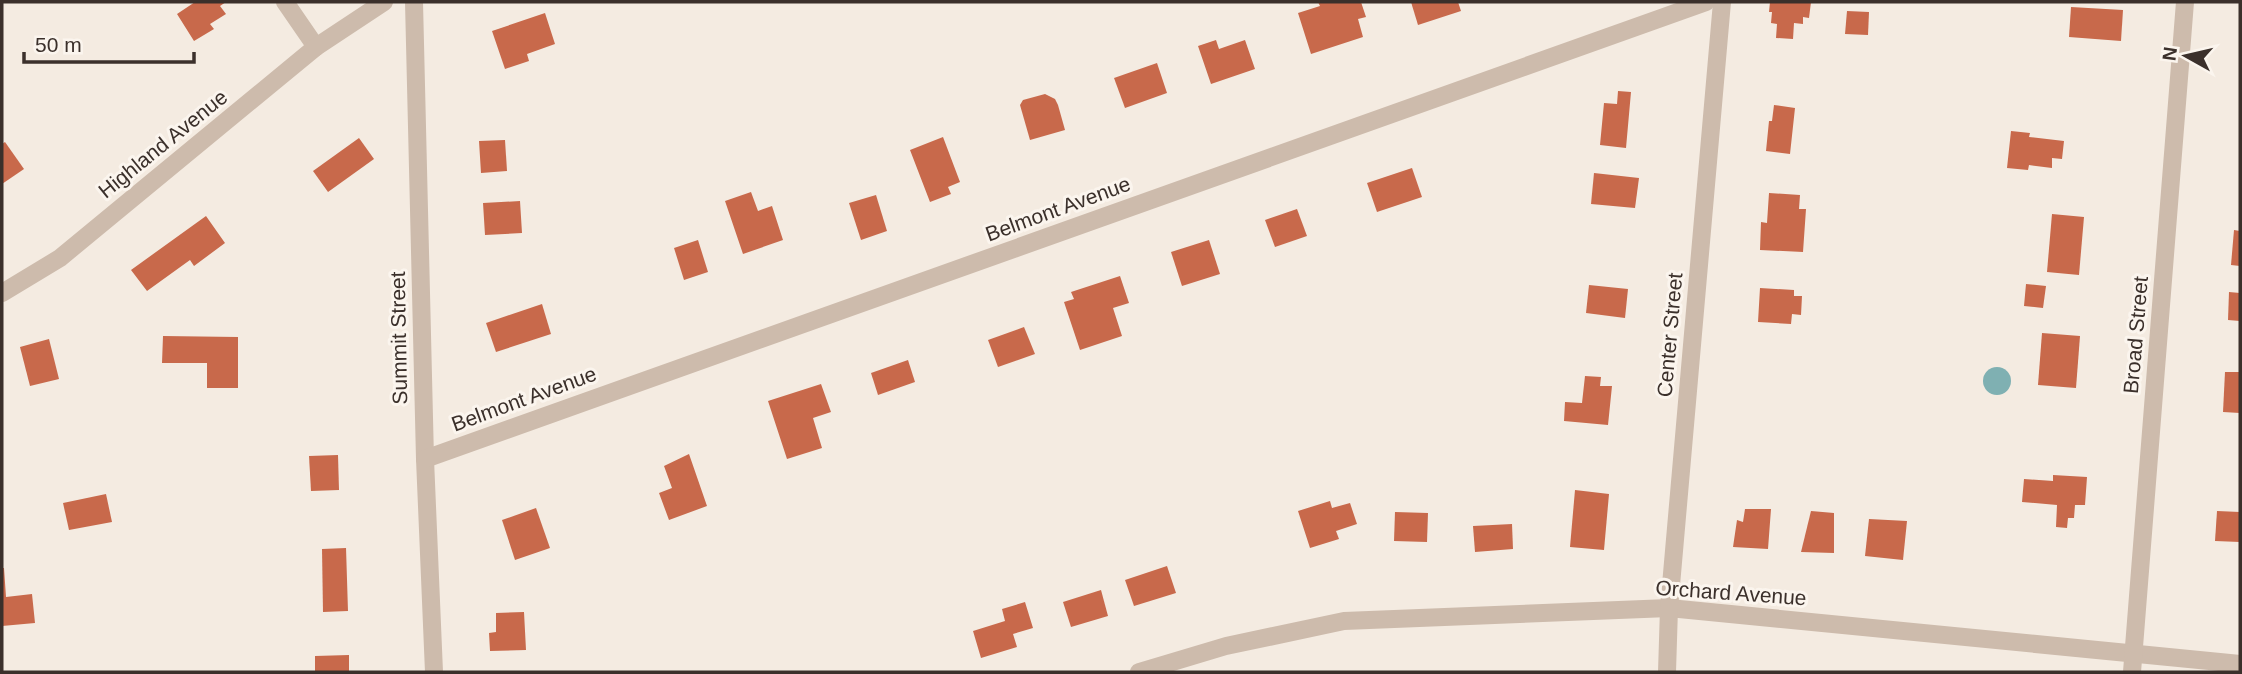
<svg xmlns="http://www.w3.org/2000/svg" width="2242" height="674" font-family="Arial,sans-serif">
<rect width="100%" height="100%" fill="#f4ebe1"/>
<circle fill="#7fb0b2" cx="1997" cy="381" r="14"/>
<g fill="#c8694b">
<polygon points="195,2 226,2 220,6 226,14 210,24 214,29 194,41 177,14"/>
<polygon points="1318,2 1361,2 1366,17 1358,19 1363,37 1311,54 1298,13 1320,6"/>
<polygon points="1411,2 1458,2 1461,11 1418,25"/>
<polygon points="1770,2 1811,2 1809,18 1803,17 1803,24 1794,23 1793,39 1776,38 1777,24 1771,23 1772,12 1769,12"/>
<polygon points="2071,7 2123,10 2121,41 2069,37"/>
<polygon points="1847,11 1869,12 1868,35 1845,34"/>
<polygon points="545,13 555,44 527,54 529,61 505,69 492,31"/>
<polygon points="1216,40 1219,49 1245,40 1255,69 1211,84 1198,46"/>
<polygon points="1157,63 1167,93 1125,108 1114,78"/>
<polygon points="1618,91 1631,92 1626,148 1600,145 1604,103 1617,104"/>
<polygon points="1045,94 1055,99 1058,105 1065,130 1030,140 1020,105 1023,100"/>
<polygon points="1774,105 1795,108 1790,154 1766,151 1769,121 1772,121"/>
<polygon points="2011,131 2030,133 2029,137 2064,141 2062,159 2052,158 2052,168 2029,165 2028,170 2007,168"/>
<polygon points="943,137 960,182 948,187 951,194 930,202 910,150"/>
<polygon points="359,138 374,159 328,192 313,171"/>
<polygon points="505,140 507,171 481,173 479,141"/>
<polygon points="5,142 24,169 2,184 2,144"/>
<polygon points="1412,168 1422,197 1377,212 1367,183"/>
<polygon points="1594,173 1639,178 1635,208 1591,204"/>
<polygon points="751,192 758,211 772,206 783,240 743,254 725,201"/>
<polygon points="1769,193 1800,195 1799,209 1806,209 1803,252 1760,250 1761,222 1767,223"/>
<polygon points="876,195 887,231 861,240 849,203"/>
<polygon points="520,201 522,233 485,235 483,203"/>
<polygon points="1297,209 1307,236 1275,247 1265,220"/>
<polygon points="2052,214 2084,217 2079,275 2047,272"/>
<polygon points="206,216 225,243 194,266 190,260 147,291 131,270"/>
<polygon points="2234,230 2240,231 2240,266 2231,265"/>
<polygon points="698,240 708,272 684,280 674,248"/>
<polygon points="1209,240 1220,274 1182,286 1171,252"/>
<polygon points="1120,276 1129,303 1113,308 1122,336 1080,350 1064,302 1074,299 1071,292"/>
<polygon points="2026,284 2046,286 2043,308 2024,306"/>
<polygon points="1589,285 1628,289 1625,318 1586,313"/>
<polygon points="1760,288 1794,290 1794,296 1802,296 1801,315 1792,314 1791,324 1758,322"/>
<polygon points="2229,292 2240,293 2240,321 2228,320"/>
<polygon points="542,304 551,334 496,352 486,323"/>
<polygon points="1024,327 1035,354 998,367 988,340"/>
<polygon points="2042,333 2080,336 2076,388 2038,385"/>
<polygon points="163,336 238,337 238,388 207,388 207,363 162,363"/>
<polygon points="49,339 59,379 30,386 20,347"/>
<polygon points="908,360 915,382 878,395 871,373"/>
<polygon points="2225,372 2240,372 2240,413 2223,412"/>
<polygon points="1585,376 1601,377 1600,386 1612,386 1608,425 1564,421 1565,402 1582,403"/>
<polygon points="821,384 831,412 813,418 822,448 787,459 768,401"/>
<polygon points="689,454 707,506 669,520 659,493 672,488 664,466"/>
<polygon points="338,455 339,490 311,491 309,456"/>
<polygon points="2053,475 2087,477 2085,505 2075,505 2074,518 2068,518 2067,528 2056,527 2057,505 2022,502 2024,479 2053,481"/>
<polygon points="1575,490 1609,494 1604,550 1570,547"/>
<polygon points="106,494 112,522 69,530 63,503"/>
<polygon points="1330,501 1332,508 1350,503 1357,524 1336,531 1339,539 1310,548 1298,511"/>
<polygon points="536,508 550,548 515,560 502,520"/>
<polygon points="1745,509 1771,509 1768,549 1733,547 1737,520 1743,522"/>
<polygon points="1811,511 1834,513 1834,553 1801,552"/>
<polygon points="2217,511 2240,512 2240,542 2215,541"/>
<polygon points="1395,512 1428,513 1427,542 1394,541"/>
<polygon points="1869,519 1907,521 1903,560 1865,556"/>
<polygon points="1512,524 1513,549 1475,552 1473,526"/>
<polygon points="346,548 348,611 323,612 322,549"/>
<polygon points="1167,566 1176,593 1134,606 1125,580"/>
<polygon points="2,568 4,568 6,597 32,594 35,623 2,626"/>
<polygon points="1101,590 1108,616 1071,627 1063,602"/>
<polygon points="1025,602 1033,628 1013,634 1017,647 981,658 973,631 1005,621 1002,609"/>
<polygon points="524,612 526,650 490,651 489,633 496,632 496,613"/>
<polygon points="349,655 349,672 315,672 315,656"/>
</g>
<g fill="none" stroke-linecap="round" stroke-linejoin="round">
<g stroke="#cdbbac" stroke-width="18">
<polyline points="285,2 316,47"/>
<polyline points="414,2 425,459 434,672"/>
<polyline points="2,293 60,258 316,47 384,2"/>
<polyline points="425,459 1706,2"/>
<polyline points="1139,672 1226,646 1344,621 1669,608 2240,664"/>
<polyline points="1667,672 1669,608 1722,2"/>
<polyline points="2132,672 2185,2"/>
</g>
</g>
<g text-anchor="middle" stroke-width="6" stroke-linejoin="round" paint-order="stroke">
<g font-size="21" fill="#3b302b" stroke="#fbf5ee">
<text transform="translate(163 144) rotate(-39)" y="7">Highland Avenue</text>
<text transform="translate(1058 209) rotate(-20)" y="7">Belmont Avenue</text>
<text transform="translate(1670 335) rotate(-85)" y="7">Center Street</text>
<text transform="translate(2136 335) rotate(-85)" y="7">Broad Street</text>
<text transform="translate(399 338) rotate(-91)" y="7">Summit Street</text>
<text transform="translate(524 399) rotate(-20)" y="7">Belmont Avenue</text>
<text transform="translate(1731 593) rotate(4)" y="7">Orchard Avenue</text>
</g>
</g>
<rect width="2242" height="674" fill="none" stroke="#3b302b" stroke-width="7"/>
<g transform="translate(2186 56) rotate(278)" stroke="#fbf5ee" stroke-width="5" paint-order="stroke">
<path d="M0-5L12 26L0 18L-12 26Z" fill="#3b302b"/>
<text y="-10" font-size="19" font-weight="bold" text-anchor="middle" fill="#3b302b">N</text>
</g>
<path d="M24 52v10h170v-10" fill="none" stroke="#3b302b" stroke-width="3.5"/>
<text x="35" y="52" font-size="21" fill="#3b302b" stroke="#fbf5ee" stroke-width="5" paint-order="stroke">50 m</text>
</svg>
